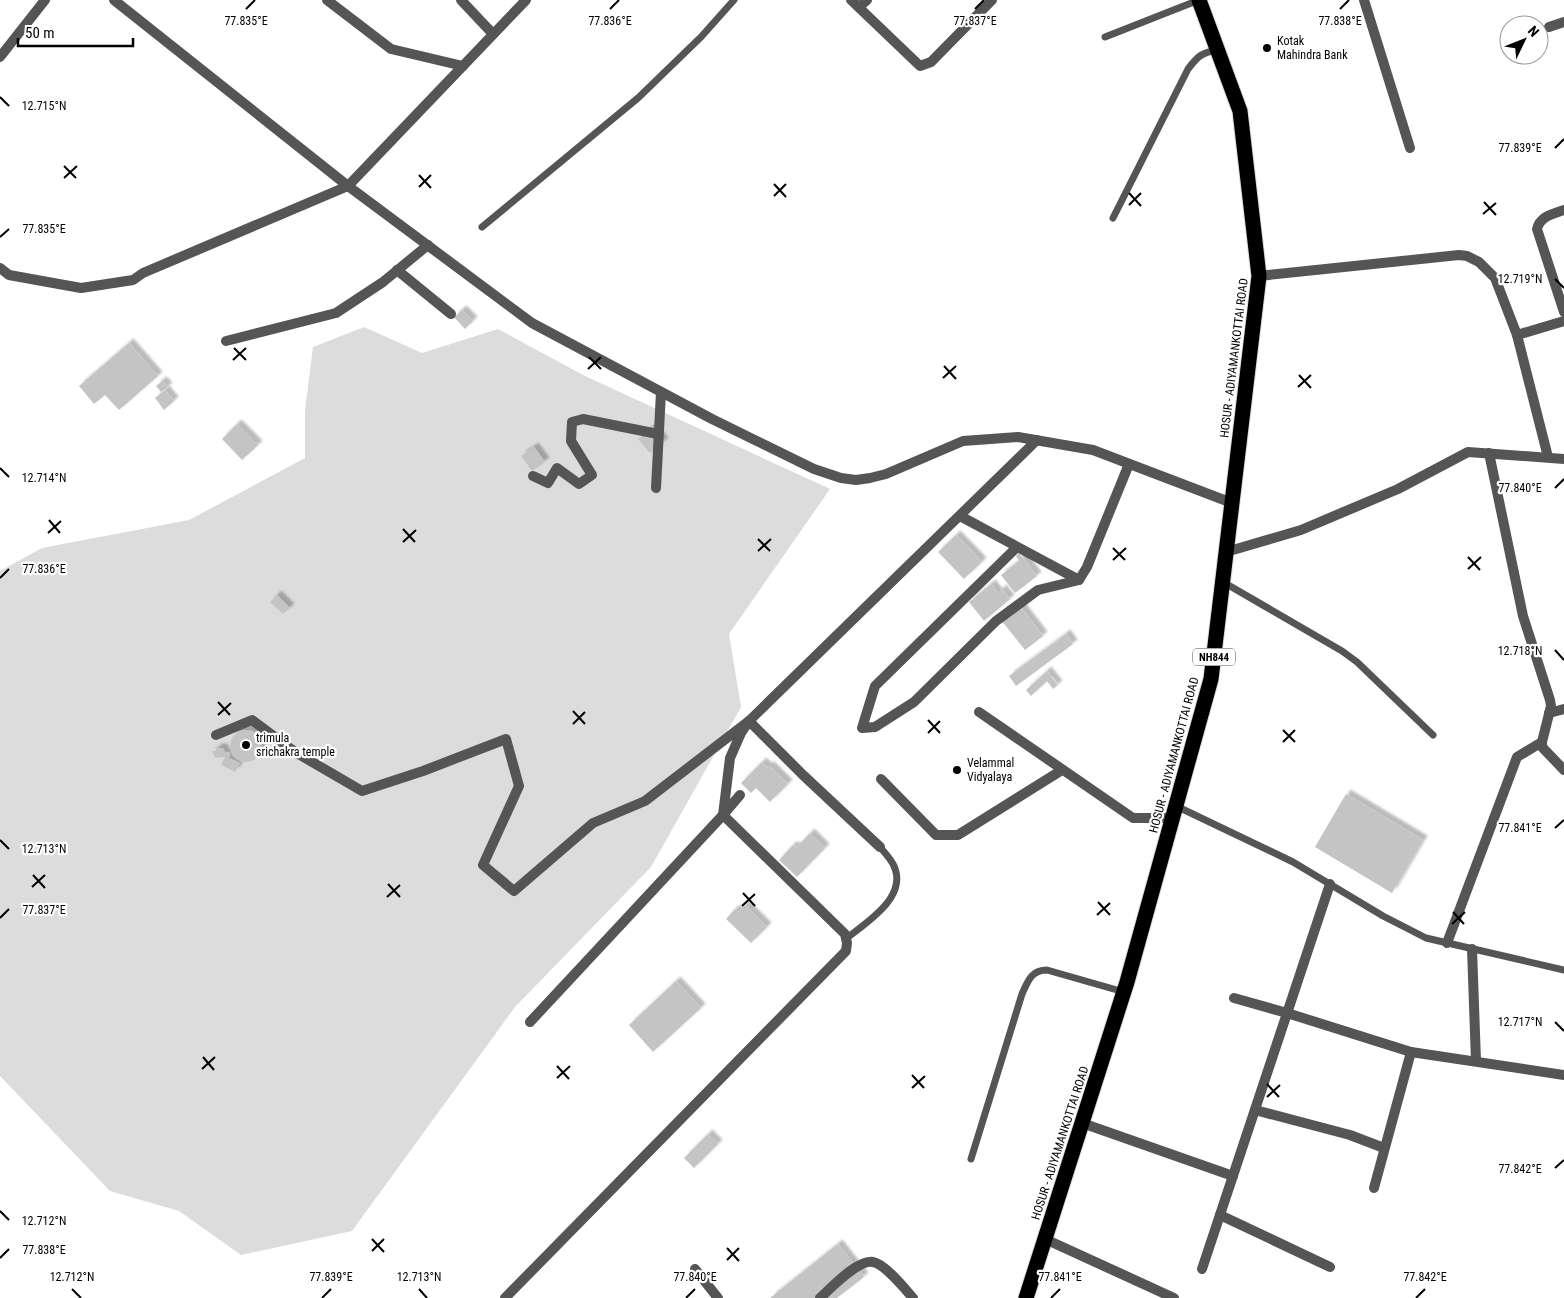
<svg xmlns="http://www.w3.org/2000/svg" width="1564" height="1298" font-family="'Roboto Condensed',sans-serif">
<defs>
<filter id="shadow"><feDropShadow dx="4.5" dy="-4.5" stdDeviation="1" flood-color="#0004"/></filter>
</defs>
<rect width="100%" height="100%" fill="#fff"/>
<polygon fill="#dcdcdc" points="364,327 422,353 498,329 585,376 830,489 729,634 741,707 651,867 515,1007 352,1231 241,1255 179,1211 110,1191 0,1076 0,571 42,548 189,520 305,458 305,410 313,347"/>
<g fill="#c4c4c4" filter="url(#shadow)">
<polygon points="462,310 473,321 465,329 454,317"/>
<polygon points="129,343 158,376 119,410 105,395 94,404 79,386"/>
<polygon points="162,381 168,387 161,392 156,386"/>
<polygon points="165,390 174,401 164,410 155,398"/>
<polygon points="237,424 258,445 242,460 222,439"/>
<polygon points="652,427 664,442 650,453 638,439"/>
<polygon points="534,447 545,462 532,471 521,456"/>
<polygon points="956,535 982,562 964,579 938,552"/>
<polygon points="1019,553 1037,576 1015,593 1001,575 1019,561 1016,556"/>
<polygon points="991,584 998,593 1002,589 1010,599 984,621 969,602"/>
<polygon points="277,595 290,608 283,614 270,602"/>
<polygon points="1020,606 1043,636 1025,650 1001,620"/>
<polygon points="1066,634 1073,644 1016,686 1009,676"/>
<polygon points="1047,671 1058,685 1053,689 1047,681 1031,696 1026,690"/>
<circle cx="246" cy="746" r="16"/>
<polygon points="216,748 223,748 225,753 229,752 230,756 227,757 240,763 235,772 221,765 225,757 215,758 212,751 216,751"/>
<polygon points="762,762 767,767 770,766 788,784 770,802 756,788 751,793 741,783"/>
<polygon points="1346,794 1423,840 1392,893 1315,847"/>
<polygon points="810,833 825,848 797,877 779,860 792,846 797,847"/>
<polygon points="745,905 767,927 751,943 726,919 735,909 738,912"/>
<polygon points="676,981 701,1008 653,1052 629,1025"/>
<polygon points="708,1134 718,1144 694,1168 684,1158"/>
<polygon points="838,1244 864,1277 837,1298 770,1298"/>
</g>
<g fill="none" stroke-linecap="round" stroke-linejoin="round">
<g stroke="#dbdbdb" stroke-width="17">
<polyline id="highway" points="1026,1298 1127,982 1211,679 1259,276 1240,111 1199,0"/>
</g>
<g stroke="#555" stroke-width="7">
<polyline points="1105,37 1199,0"/>
<path d="M1113,218L1188,69C1198,56 1201,53 1217,50"/>
<polyline points="482,227 638,98 701,37 734,0"/>
<polyline points="1223,582 1342,651 1357,662 1433,735"/>
<polyline points="1176,806 1293,862 1383,916 1426,938 1564,970"/>
<path d="M847,938C867,922 908,897 894,866C891,859 885,853 880,847"/>
<path d="M971,1159L1022,994C1028,981 1031,970 1047,970L1124,992"/>
</g>
<g stroke="#555" stroke-width="10">
<polyline points="114,0 348,186 532,323 712,419 814,469 841,478 856,480 870,478 886,474 963,441 1018,437 1093,450 1232,503"/>
<polyline points="327,0 391,49 463,66"/>
<polyline points="461,0 493,34"/>
<polyline points="851,0 920,66 931,62 992,0"/>
<polyline points="1364,0 1410,148"/>
<polyline points="859,7 867,0"/>
<polyline points="1549,27 1564,22"/>
<polyline points="0,57 45,0"/>
<path d="M1564,210C1553,214 1540,216 1537,229L1564,312"/>
<polyline points="0,268 9,275 81,288 133,280 143,273 348,186 526,0"/>
<polyline points="397,270 451,314"/>
<polyline points="1259,276 1459,255 1467,256 1479,262 1495,278 1517,335 1548,457"/>
<polyline points="1517,335 1564,321"/>
<polyline points="226,341 336,313 383,282 428,245"/>
<polyline points="1489,453 1523,616 1550,700 1551,706 1542,742 1542,747 1564,770"/>
<polyline points="533,476 548,483 557,468 579,484 592,475 571,441 572,422 583,419 658,434"/>
<polyline points="656,488 661,392"/>
<polyline points="960,516 1079,580"/>
<polyline points="1017,547 875,686 862,728 875,727 914,702 996,621 1038,590 1079,580 1087,567 1129,464"/>
<polyline points="1226,552 1301,530 1398,489 1468,452 1564,459"/>
<polyline points="979,712 1133,818 1172,818"/>
<polyline points="1549,713 1564,709"/>
<polyline points="216,735 252,720 295,752 362,791 423,771 506,739 519,786 483,865 514,891 593,823 645,801 749,721 803,775 880,847"/>
<polyline points="881,779 936,835 958,835 1062,770"/>
<polyline points="1447,943 1517,757 1542,742"/>
<polyline points="1472,949 1476,1061"/>
<polyline points="1234,998 1287,1013 1411,1052 1564,1075"/>
<polyline points="530,1022 723,815 740,795"/>
<polyline points="1255,1110 1350,1135 1384,1148"/>
<polyline points="1082,1123 1233,1176"/>
<polyline points="1374,1188 1411,1052"/>
<polyline points="1220,1215 1330,1267"/>
<polyline points="1045,1239 1174,1298"/>
<polyline points="695,1269 718,1298"/>
<polyline points="1202,1269 1330,884"/>
<polyline points="505,1298 846,951 847,943 845,934 723,815 730,758 741,733 749,721 1037,440"/>
<path d="M820,1298C831,1288 858,1259 873,1262C885,1264 905,1289 913,1298"/>
</g>
<use href="#highway" stroke="#000" stroke-width="15"/>
</g>
<path fill="none" stroke="#000" stroke-width="2" d="M246,9L255,0M610,9L619,0M975,9L984,0M1340,9L1349,0M0,97L9,106M1555,148L1564,139M64,166L76,178M419,175L431,188M64,178L77,166M774,184L786,197M419,187L431,175M1129,193L1141,206M774,196L786,184M1484,202L1496,215M1129,205L1141,193M1483,214L1496,203M0,237L9,229M1555,279L1564,288M234,348L246,360M589,357L601,369M233,360L246,348M944,366L956,379M588,369L601,357M1299,375L1311,388M943,378L956,366M1298,387L1311,375M0,468L9,477M1555,488L1564,479M49,520L60,533M403,529L415,542M48,533L61,521M758,539L770,551M403,542L416,530M1113,548L1125,560M758,551L771,539M1468,557L1480,570M1113,560L1126,548M1468,569L1481,557M0,578L9,569M1555,650L1564,660M218,702L230,715M573,711L585,724M218,715L231,703M928,720L940,733M573,724L585,712M1283,730L1295,742M928,733L940,721M1283,742L1295,730M1555,828L1564,820M0,840L9,849M33,875L45,888M388,884L400,897M32,887L45,875M743,893L755,906M387,897L400,885M1098,902L1110,915M742,906L755,894M1453,912L1464,924M1097,915L1110,903M0,918L9,909M1452,924L1465,912M1555,1022L1564,1031M203,1057L214,1070M557,1066L569,1079M202,1069L215,1057M912,1075L924,1088M557,1078L570,1066M1267,1084L1279,1097M912,1088L925,1076M1267,1097L1280,1085M1555,1168L1564,1160M0,1211L9,1220M372,1239L384,1252M727,1248L739,1261M372,1251L384,1239M0,1258L9,1249M727,1260L739,1248M72,1289L81,1298M419,1289L427,1298M322,1298L331,1289M686,1298L695,1289M1051,1298L1060,1289M1416,1298L1425,1289"/>
<g fill="#000" stroke="#fff" stroke-width="2">
<circle cx="1267" cy="48" r="5"/>
<circle cx="246" cy="745" r="5"/>
<circle cx="957" cy="770" r="5"/>
</g>
<g text-anchor="middle" stroke-width="4.5" stroke-linejoin="round" paint-order="stroke">
<rect fill="#fff" stroke="#4c4c4c" stroke-width="1" x="1193" y="648.5" width="42" height="17" rx="4"/>
<g font-size="11" font-weight="bold" fill="#000">
<text x="1214" y="661">NH844</text>
</g>
<g font-size="12" fill="#000" stroke="#fff" text-anchor="start">
<text x="1277" y="45">Kotak<tspan x="1277" dy="14">Mahindra Bank</tspan></text>
<text x="256" y="742">trimula<tspan x="256" dy="14">srichakra temple</tspan></text>
<text x="967" y="767">Velammal<tspan x="967" dy="14">Vidyalaya</tspan></text>
</g>
<g font-size="12" fill="#000" stroke="#fff">
<text transform="translate(1234 358) rotate(-83)" y="4">HOSUR - ADIYAMANKOTTAI ROAD</text>
<text transform="translate(1174 755) rotate(-75)" y="4">HOSUR - ADIYAMANKOTTAI ROAD</text>
<text transform="translate(1060 1143) rotate(-72)" y="4">HOSUR - ADIYAMANKOTTAI ROAD</text>
</g>
</g>
<g font-size="12" text-anchor="middle" fill="#000" stroke="#fff" stroke-width="4.5" stroke-linejoin="round" paint-order="stroke">
<text x="610" y="25">77.836°E</text>
<text x="246" y="25">77.835°E</text>
<text x="975" y="25">77.837°E</text>
<text x="1340" y="25">77.838°E</text>
<text x="44" y="110">12.715°N</text>
<text x="1520" y="152">77.839°E</text>
<text x="44" y="233">77.835°E</text>
<text x="1520" y="283">12.719°N</text>
<text x="44" y="482">12.714°N</text>
<text x="1520" y="492">77.840°E</text>
<text x="44" y="573">77.836°E</text>
<text x="1520" y="655">12.718°N</text>
<text x="1520" y="832">77.841°E</text>
<text x="44" y="853">12.713°N</text>
<text x="44" y="914">77.837°E</text>
<text x="1520" y="1026">12.717°N</text>
<text x="1520" y="1173">77.842°E</text>
<text x="44" y="1225">12.712°N</text>
<text x="44" y="1254">77.838°E</text>
<text x="72" y="1281">12.712°N</text>
<text x="419" y="1281">12.713°N</text>
<text x="331" y="1281">77.839°E</text>
<text x="695" y="1281">77.840°E</text>
<text x="1060" y="1281">77.841°E</text>
<text x="1425" y="1281">77.842°E</text>
</g>
<g transform="translate(1524 40) rotate(47)"><circle r="24" fill="#ffffff" stroke="#999999"/>
<path d="M0-4L9 19L0 12L-9 19Z" fill="#000000"/>
<text y="-8" font-size="14" font-weight="bold" text-anchor="middle" fill="#000000">N</text>
</g>
<path d="M18 38v8h115v-8" fill="none" stroke="#000000" stroke-width="2.5"/>
<text x="25" y="38" font-size="15" fill="#000000" stroke="#ffffff" stroke-width="4" paint-order="stroke">50 m</text>
</svg>
